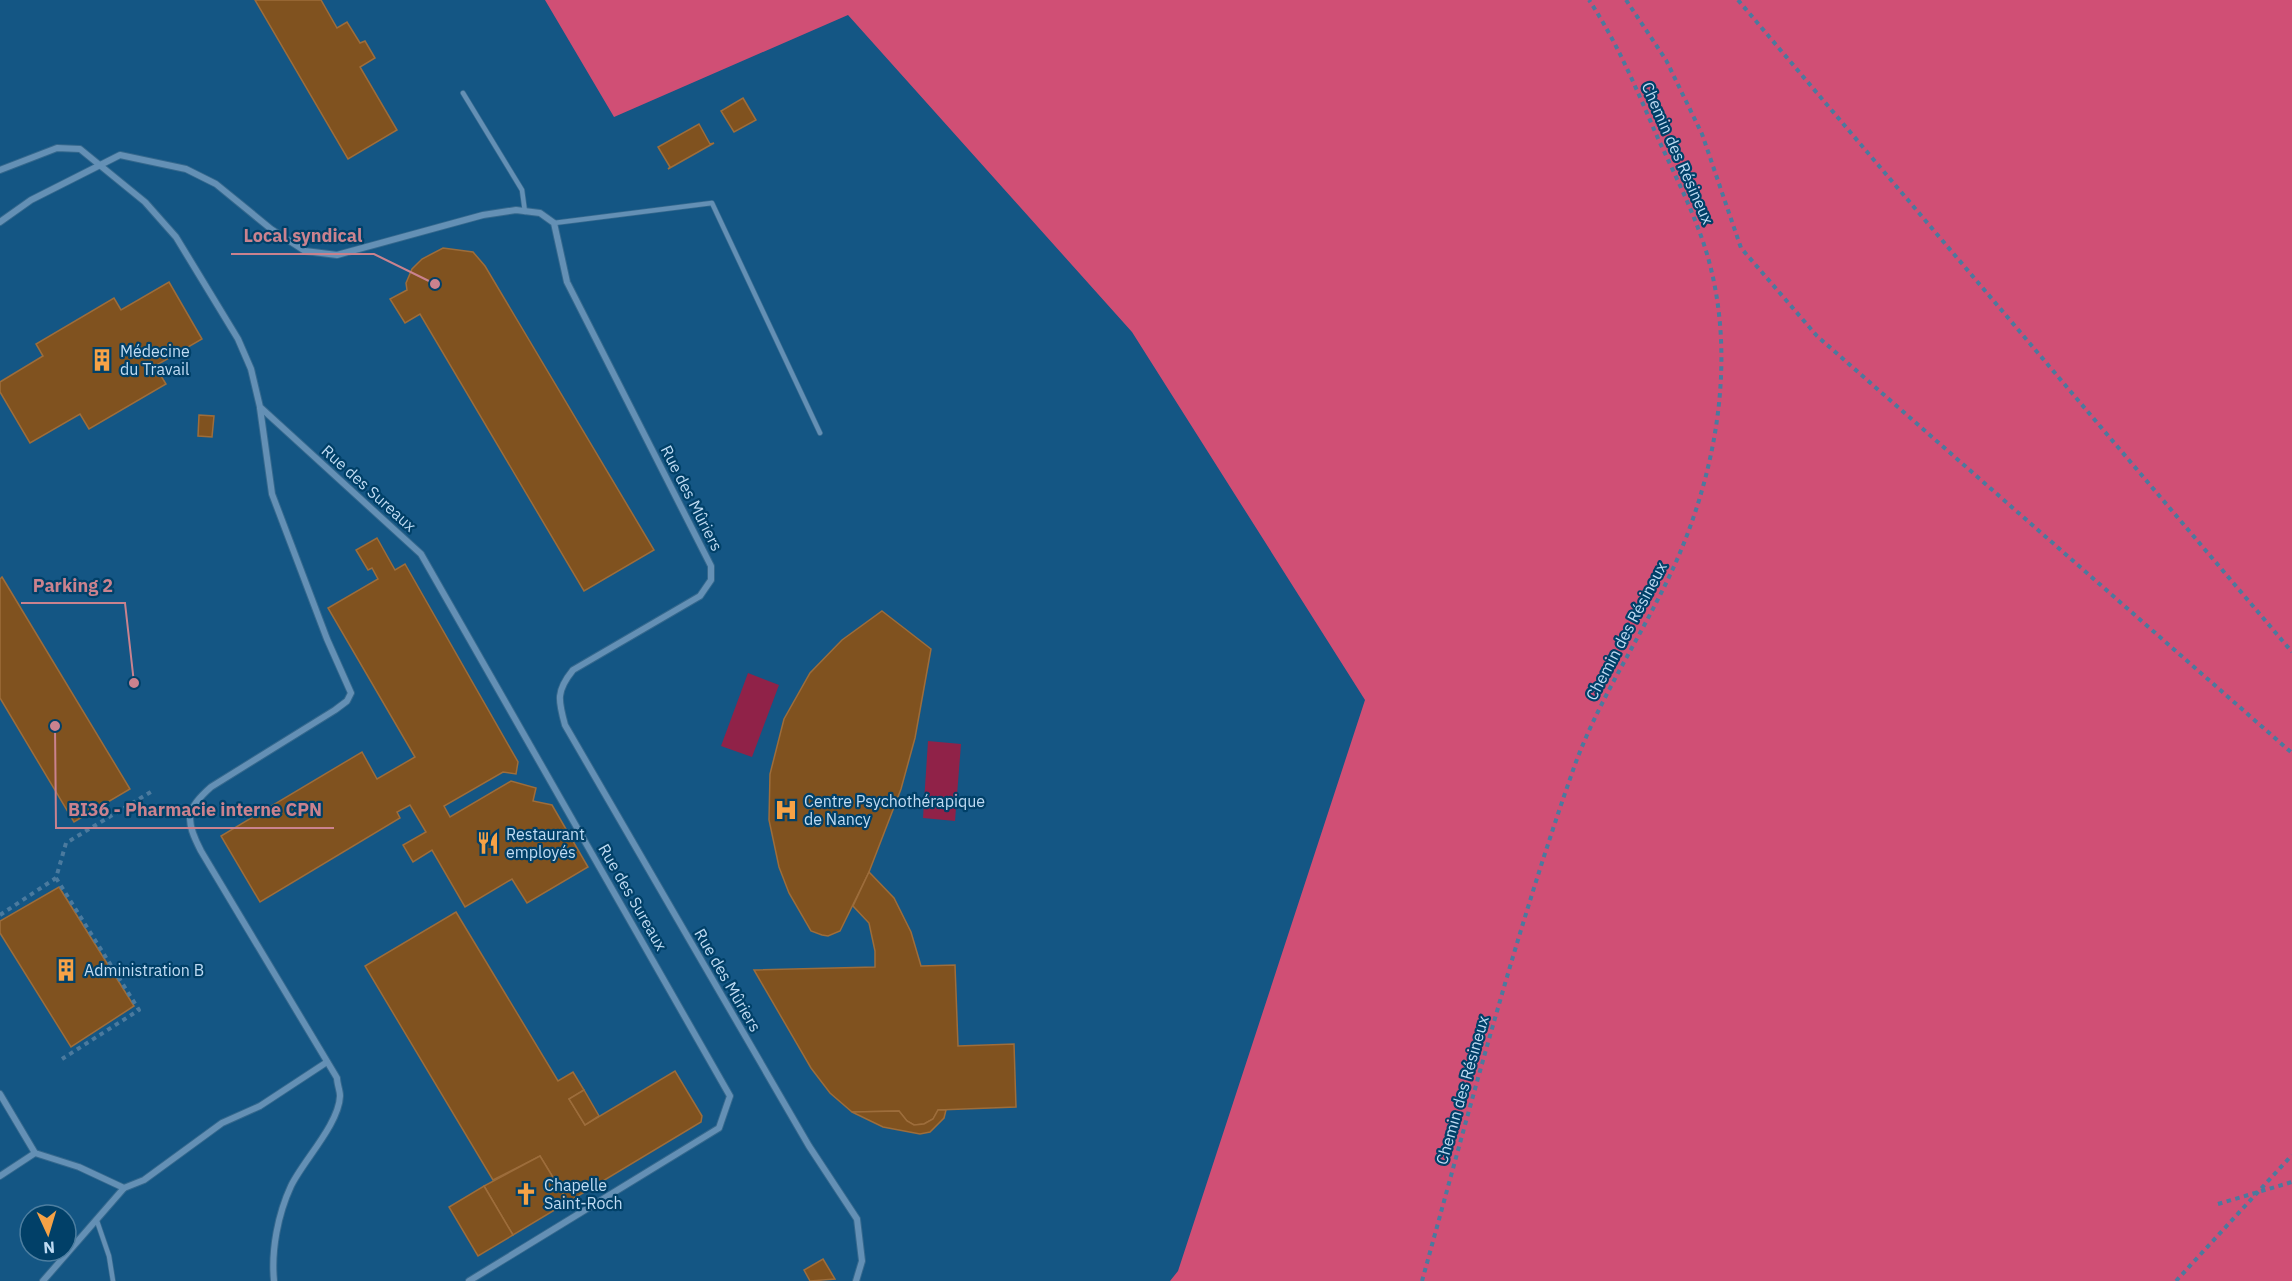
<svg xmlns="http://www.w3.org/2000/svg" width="2292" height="1281" font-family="'IBM Plex Sans',sans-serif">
<rect width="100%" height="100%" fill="#124b74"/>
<path fill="#145684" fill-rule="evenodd" d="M0,0H1565L1417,1281H0ZM30,1215H66V1251H30Z"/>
<g fill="#902248">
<polygon points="748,673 779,685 752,757 721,746"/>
<polygon points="928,741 961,744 955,821 923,818"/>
</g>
<polygon fill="#d04f75" points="545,0 2292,0 2292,1281 1170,1281 1178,1271 1365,700 1132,332 848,15 614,117"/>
<g fill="#80521f" stroke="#9d6d3b" stroke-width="1.5">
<polygon points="255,0 321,0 337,28 347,22 360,43 365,41 375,58 360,67 397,130 348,159"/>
<polygon points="743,98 756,120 734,132 721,111"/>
<polygon points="699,124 710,144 714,143 668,169 670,167 658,147"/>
<polygon points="443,248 473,252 485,266 654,550 584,591 420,314 405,323 390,299 407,290 406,283 412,269 422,259"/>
<polygon points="169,282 202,339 155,366 166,384 89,429 80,414 30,443 0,392 0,382 43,356 36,344 114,298 121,310"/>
<polygon points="199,415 214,416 212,437 198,436"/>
<polygon points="377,538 395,570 405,564 518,762 516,774 503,772 444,806 450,817 511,781 536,788 533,801 552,805 588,867 527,903 512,879 465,907 432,850 413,862 403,845 426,832 410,805 397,812 400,818 260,902 221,836 362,752 377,779 415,757 328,608 378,579 372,568 368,570 356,550"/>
<polygon points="2,577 130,789 74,822 0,698 0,579"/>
<polygon points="882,611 931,649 915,738 901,789 869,872 840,931 828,936 822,935 811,931 789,893 779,867 769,820 770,774 784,719 810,673 842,640"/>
<polygon points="869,872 894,898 911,932 921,966 955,965 958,1046 1014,1044 1016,1107 938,1110 933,1119 924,1124 914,1125 907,1121 899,1111 852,1112 830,1093 811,1068 754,970 875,967 875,951 869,923 853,906"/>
<polygon points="59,887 134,1006 71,1047 0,933 0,921"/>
<polygon points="456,912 558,1081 573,1072 584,1090 569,1099 585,1125 675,1071 702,1116 701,1122 568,1202 540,1156 493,1180 365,966"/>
<polygon points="584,1090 599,1116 585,1125 569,1099"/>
<polygon points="938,1110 946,1110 944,1118 930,1132 920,1134 883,1127 852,1112 899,1111 907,1121 914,1125 924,1124 933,1119"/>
<polygon points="540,1156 568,1202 513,1235 484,1186"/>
<polygon points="484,1186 513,1235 478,1256 449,1207"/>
<polygon points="823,1259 835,1279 810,1281 804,1270"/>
</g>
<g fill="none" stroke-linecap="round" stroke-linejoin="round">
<g stroke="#35688d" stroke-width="6">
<g id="service">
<polyline points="463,93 522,190 525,212"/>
<polyline points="554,223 712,203 820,433"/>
<polyline points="97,1221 109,1256 113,1281"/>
</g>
</g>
<g stroke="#35688d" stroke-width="8">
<g id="minor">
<polyline points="0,170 57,148 80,149 145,202 176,237 238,339 251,369 260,407 421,554 730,1096 719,1128 469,1281"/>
<path d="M0,222L31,200L120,155L186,169L216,184L271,229L305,251L337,255L483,215L516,210L540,213L554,223L567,282L711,566V580L700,596L573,670C556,691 558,700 565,725L809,1146L857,1219L862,1261L856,1281"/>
<path d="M260,408L272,494L327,639L351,693L347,701L335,710L211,787C185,810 185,820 201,851L337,1078C337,1084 340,1090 340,1096C339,1124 303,1161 291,1186C278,1214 271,1250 274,1281"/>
<polyline points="0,1094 35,1153 79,1167 124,1188"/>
<polyline points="0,1176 35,1153"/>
<polyline points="43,1281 124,1188 144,1180 222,1123 260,1106 327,1062"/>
</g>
</g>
<g stroke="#4b7a9e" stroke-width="4" stroke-dasharray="4.5 4.5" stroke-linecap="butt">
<polyline points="1626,0 1666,60 1702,134 1741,248 1817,336 2292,753"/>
<polyline points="1738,0 2292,652"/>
<polyline points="56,878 139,1010 62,1059"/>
<polyline points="0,915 56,878 66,843 154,790"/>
<polyline points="2218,1204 2292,1182"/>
<path d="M1422,1281C1469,1112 1513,942 1571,776C1597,698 1647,630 1679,555C1722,454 1739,332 1698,228C1686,196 1670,165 1656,134C1636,88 1617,42 1589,0"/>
<polyline points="2176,1281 2292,1155"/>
</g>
<use href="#service" stroke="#6490b5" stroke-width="4.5"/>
<use href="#minor" stroke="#6490b5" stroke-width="6"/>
</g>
<defs>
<g id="building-bare" transform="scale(1.8)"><path d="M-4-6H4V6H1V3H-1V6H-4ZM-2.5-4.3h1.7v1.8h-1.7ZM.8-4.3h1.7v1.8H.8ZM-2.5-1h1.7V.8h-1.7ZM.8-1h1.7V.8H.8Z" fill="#f6a246" stroke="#014068" stroke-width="2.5" paint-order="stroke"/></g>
<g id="hospital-bare" transform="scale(1.8)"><path d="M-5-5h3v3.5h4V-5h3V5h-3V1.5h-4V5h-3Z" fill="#f6a246" stroke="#014068" stroke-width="2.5" paint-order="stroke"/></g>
<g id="restaurant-bare" transform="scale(1.8)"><path d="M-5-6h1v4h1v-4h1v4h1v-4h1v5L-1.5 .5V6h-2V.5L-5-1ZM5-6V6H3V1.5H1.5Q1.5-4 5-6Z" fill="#f6a246" stroke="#014068" stroke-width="2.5" paint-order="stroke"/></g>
<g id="church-bare" transform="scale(1.8)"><path d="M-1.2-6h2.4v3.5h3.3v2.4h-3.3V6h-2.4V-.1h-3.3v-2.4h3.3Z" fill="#f6a246" stroke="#014068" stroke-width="2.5" paint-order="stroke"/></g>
</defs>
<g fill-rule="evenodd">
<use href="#building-bare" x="102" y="360"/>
<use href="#hospital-bare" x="786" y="810"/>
<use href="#restaurant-bare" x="488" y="843"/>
<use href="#building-bare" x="66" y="970"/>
<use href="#church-bare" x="526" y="1194"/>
</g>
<g text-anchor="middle" stroke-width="4.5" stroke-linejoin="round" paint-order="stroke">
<g font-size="16" fill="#bfdbf3" stroke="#014068">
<text transform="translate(1678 153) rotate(66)" y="6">Chemin des Résineux</text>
<text transform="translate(369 488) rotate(42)" y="6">Rue des Sureaux</text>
<text transform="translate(692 498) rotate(63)" y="6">Rue des Mûriers</text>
<text transform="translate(1626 631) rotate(-62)" y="6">Chemin des Résineux</text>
<text transform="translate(633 897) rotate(60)" y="6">Rue des Sureaux</text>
<text transform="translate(728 980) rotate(60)" y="6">Rue des Mûriers</text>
<text transform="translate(1462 1090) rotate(-74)" y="6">Chemin des Résineux</text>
</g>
<g font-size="16" fill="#bfdbf3" stroke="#014068" text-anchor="start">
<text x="120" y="357">Médecine<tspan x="120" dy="18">du Travail</tspan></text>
<text x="804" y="807">Centre Psychothérapique<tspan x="804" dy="18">de Nancy</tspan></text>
<text x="506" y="840">Restaurant<tspan x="506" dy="18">employés</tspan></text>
<text x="84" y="976">Administration B</text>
<text x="544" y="1191">Chapelle<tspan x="544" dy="18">Saint-Roch</tspan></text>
</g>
</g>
<path fill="none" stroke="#ca828e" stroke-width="2" d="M435 284L374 254H231M134 683L125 603H21M55 726L56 828H334"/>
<g fill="#ca828e" stroke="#014068" stroke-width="2">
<circle cx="435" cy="284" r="6"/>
<circle cx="134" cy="683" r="6"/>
<circle cx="55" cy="726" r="6"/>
</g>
<g font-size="18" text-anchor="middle" font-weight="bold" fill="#ca828e" stroke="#014068" stroke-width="4.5" stroke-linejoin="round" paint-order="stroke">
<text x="303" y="242">Local syndical</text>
<text x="73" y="592">Parking 2</text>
<text x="195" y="816">BI36 - Pharmacie interne CPN</text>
</g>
<g transform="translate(48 1233) rotate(176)"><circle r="28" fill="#014068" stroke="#4d7ea0" stroke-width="1.5"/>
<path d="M0-4.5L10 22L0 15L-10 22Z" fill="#f6a246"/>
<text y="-9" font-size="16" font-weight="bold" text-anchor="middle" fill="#bfdbf3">N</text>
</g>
</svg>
